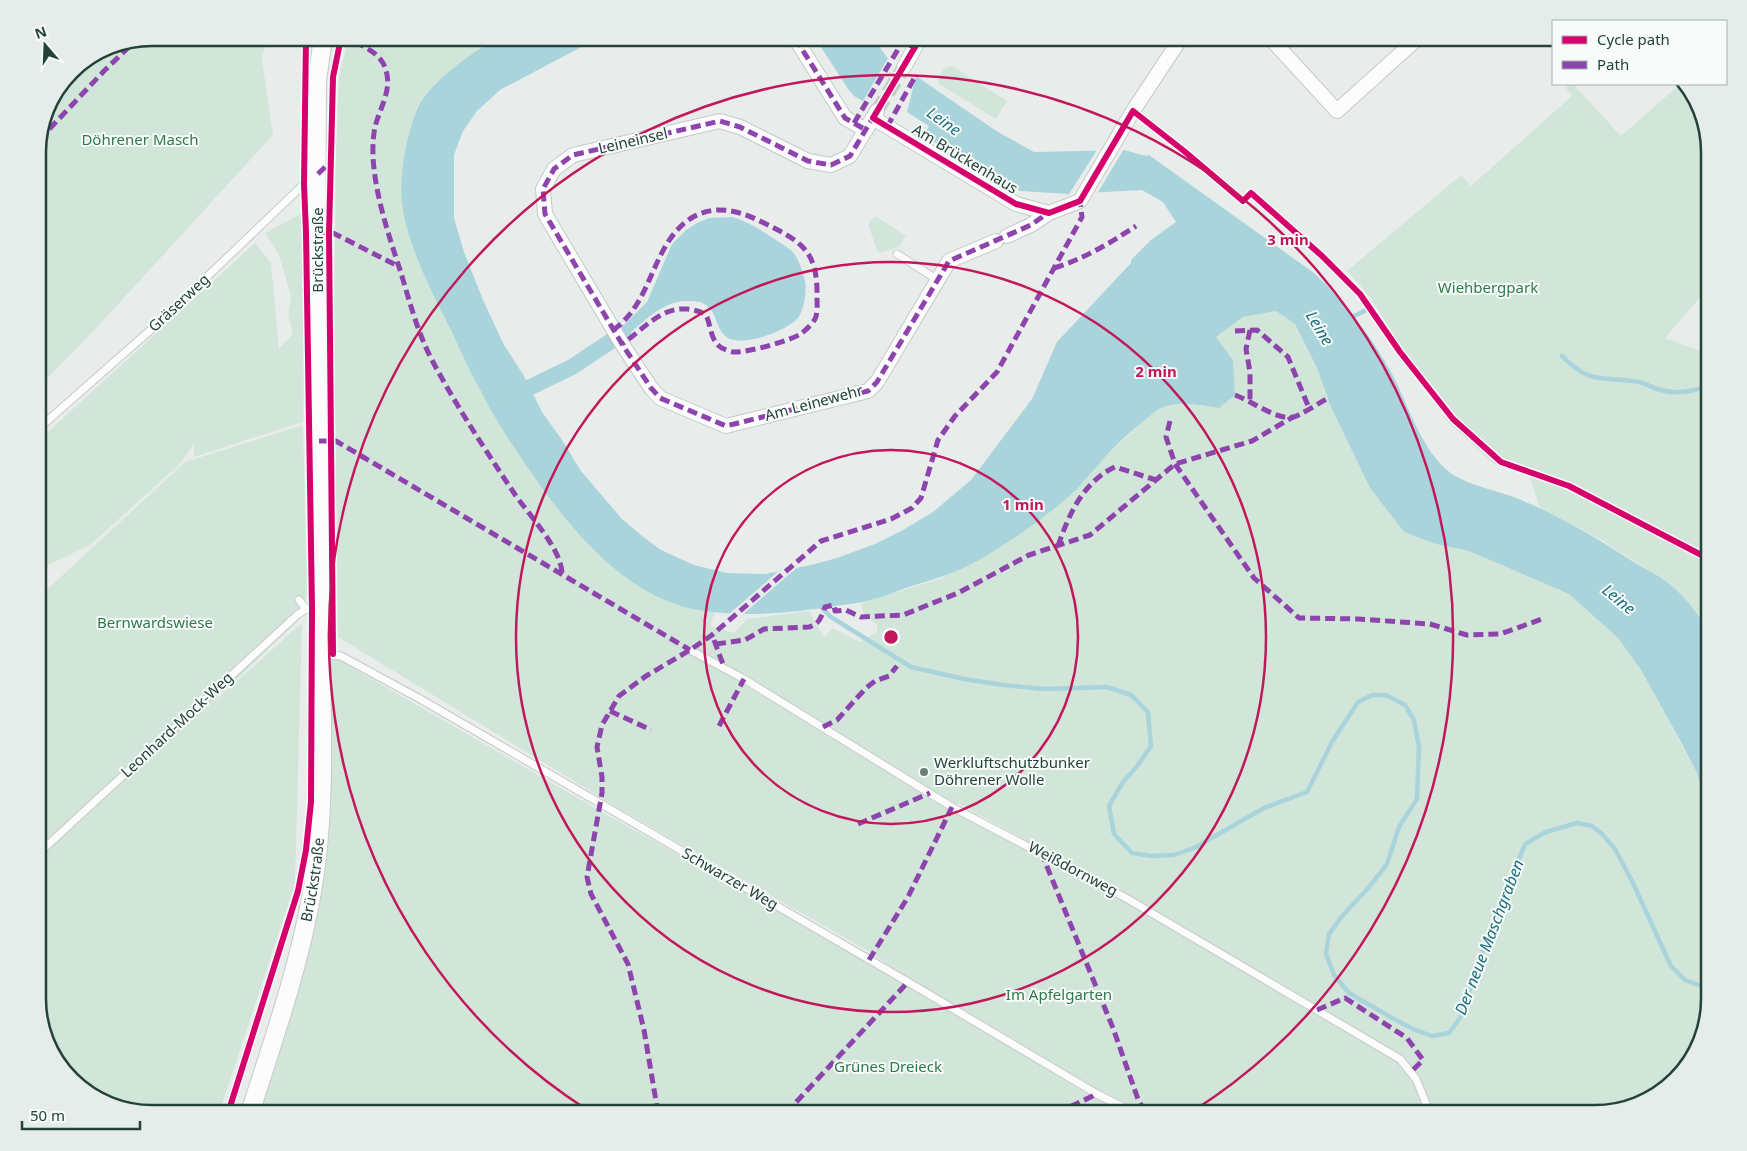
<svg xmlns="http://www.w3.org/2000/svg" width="1747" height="1151" font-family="'Noto Sans',sans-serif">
<rect width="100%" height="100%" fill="#e8edeb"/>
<g fill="#d1e6d8" fill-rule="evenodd">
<polygon points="152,38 267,38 262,59 273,135 99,325 38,388 38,145 46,108 71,71 109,46"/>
<path d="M348,38H497L484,46L454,69L427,92L416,109L407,230L670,602L714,612L711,626L734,633L747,619L809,611L824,637L833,628L860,642L877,632V625L862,611L861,603L942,578L1067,498L1100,462L1141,423L1163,406L1189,403L1219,408L1235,395L1233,360L1216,337L1243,317L1276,311L1295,324L1317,368L1331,407L1370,488L1404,532L1436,544L1469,551L1569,594L1618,638L1641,670L1697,773L1709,813V999L1690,1062L1652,1098L1595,1113H257L302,967L328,835L321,658L339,660L609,816L905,980L907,979L873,954L613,805L338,637L334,324L336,154L339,79ZM963,800L959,804L1026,840L953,807Z"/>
<polygon points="952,66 1007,101 996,119 939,84 938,80 944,68"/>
<polygon points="1569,84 1573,84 1621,136 1680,84 1684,84 1694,95 1709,152 1709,287 1665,338 1709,354 1709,631 1699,615 1668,583 1600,539 1540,508 1529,475 1494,464 1447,421 1371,298 1347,271 1461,175 1471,186 1572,96 1566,88"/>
<polygon points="310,209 304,265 308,298 305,333 303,422 194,457 194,444 179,465 90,545 38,570 38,441 255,243 271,263 279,349 293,334 288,315 291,296 279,255 265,233"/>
<polygon points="875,216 906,236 899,247 878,253 868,224"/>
<polygon points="303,425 307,592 300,619 207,708 302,623 295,884 219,1113 152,1113 89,1094 53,1056 38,1006 38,598 185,462"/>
</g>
<g fill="#a9d4db">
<path d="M497,38H594L585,45L500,90L477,111L463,131L454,155V218L464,252L483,300L504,345L524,376L542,412L562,440L581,471L622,519L642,536L661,550L694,565L727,573L765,574L811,565L837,558L875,544L903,530L933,512L971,480L1032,399L1057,342L1131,263V260L1151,240L1176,222L1163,202L1142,190L1069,194L1020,191L854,96L848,89L815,38H873L889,60L916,76L998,132L1034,152L1124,150L1146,156L1149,155L1314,273C1345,302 1372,337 1392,374C1409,406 1422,453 1452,474C1473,487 1497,490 1519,499C1559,516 1596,537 1632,561C1643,568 1657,574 1668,583C1684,595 1698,614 1709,631V813L1697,773L1682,744L1641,670L1618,638L1569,594L1469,551L1436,544L1404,532L1370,488L1331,407L1317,368L1295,324L1276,311L1243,317L1216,337L1233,360L1235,395L1219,408C1201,405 1184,401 1167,406C1160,407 1155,412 1150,416C1131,430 1113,448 1097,466C1087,477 1077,490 1066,499C1041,520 1007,544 979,560C957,572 936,579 912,586C899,590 887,596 874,599C862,603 848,604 835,606C792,613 748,617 704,611C622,600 561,518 518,453C506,435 494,417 484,397C472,376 462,354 452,332C433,295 407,245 402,203C399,176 406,138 416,112C425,85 473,52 497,38Z"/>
<path d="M732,217C751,222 768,235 785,246C798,253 801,267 805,281C807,291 804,310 798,318C787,331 743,347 728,338C710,326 722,299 686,301C662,301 643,323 625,337L620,329L647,302L672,244L686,230L697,223L709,218Z"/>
</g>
<g fill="#e8edeb">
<polygon points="888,58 916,76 907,112 929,126 923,136 863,101"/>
<polygon points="1124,149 1097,194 1083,195 1069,194 1097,150"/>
<polygon points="801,564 741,616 728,615 782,568"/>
</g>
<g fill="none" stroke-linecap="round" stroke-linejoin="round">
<g stroke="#a9d4db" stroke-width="4.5">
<polyline points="1349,319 1368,309"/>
<path d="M1562,356C1593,387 1602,375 1639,382C1645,383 1651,387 1657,389C1675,395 1693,392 1709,385"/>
<polyline points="819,605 831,617 911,667 964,679 1004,685 1044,689 1107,687 1131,695 1148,712 1151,746 1138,765 1123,782 1109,806 1114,834 1132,853 1152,856 1174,855 1194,848 1264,808 1307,792 1332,742 1358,702 1372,695 1386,695 1405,705 1414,720 1419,747 1417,799 1399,827 1387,864 1370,886 1343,915 1329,934 1326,954 1334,975 1349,993 1392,1018 1415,1030 1432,1036 1449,1033 1460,1018 1496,914 1525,844 1546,832 1577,823 1592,826 1602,834 1615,849 1632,881 1671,966 1685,980 1709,989"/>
</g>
<polyline stroke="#a9d4db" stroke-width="16" points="510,397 572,367 623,333"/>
<polyline stroke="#c1cbc8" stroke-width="14" stroke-dasharray="14 7" stroke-linecap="butt" points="877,111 904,67"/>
<g stroke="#c5cac8" stroke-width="9">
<g id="service">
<polyline points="897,254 938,280"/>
<polyline points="38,429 163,319 304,184 315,176"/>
<polyline points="299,600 306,609"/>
<polyline points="690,650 744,679 952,807 1126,898 1400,1059 1416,1079 1430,1113"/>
<polyline points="321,654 341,656 422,700 908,982 1097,1094 1135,1113"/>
<polyline points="38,854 297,615 306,609 321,607"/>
</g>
</g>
<g stroke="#c5cac8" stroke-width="16">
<g id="minor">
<polyline points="795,38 845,118 866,130"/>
<polyline points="1270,38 1337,111 1418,38"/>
<polyline points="904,67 920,38"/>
<polyline points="877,111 850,156 831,165 808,161 740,127 720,121 573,155 554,169 543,189 545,214 622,344 651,388 660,398 726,426 868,391 877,382 949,261 996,241"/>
<polyline points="873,118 1016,204 1049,213"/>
<polyline points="1007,236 1031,225 1049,213 1080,201 1133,111 1181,38"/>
</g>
</g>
<g stroke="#c5cac8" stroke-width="20">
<g id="tertiary">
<path id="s1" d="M250,1113C273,1041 299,967 312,892C327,806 321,717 321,630C322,568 320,505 319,442C317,322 316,201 317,81L323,38"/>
</g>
</g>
<use href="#service" stroke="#fcfcfc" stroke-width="7"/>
<use href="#minor" stroke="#fcfcfc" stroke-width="14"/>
<use href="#tertiary" stroke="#fcfcfc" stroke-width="18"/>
<g stroke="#8e44ad" stroke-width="5" stroke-dasharray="10 5" stroke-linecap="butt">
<path d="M340,38C359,43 384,52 387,75C391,95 376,114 374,133C368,176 388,233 401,273C410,303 418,334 433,362C457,407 486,451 514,493C528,514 561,548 562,573"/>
<polyline points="795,38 845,118 866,130"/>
<polyline points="875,114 850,156 831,165 808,161 740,127 720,121 573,155 554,169 543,189 545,214 622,344 651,388 660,398 726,426 868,391 877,382 949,261 1031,225 1049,212"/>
<polyline points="854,123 903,41"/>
<polyline points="887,127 916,75"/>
<polyline points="39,140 104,71 135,41"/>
<polyline points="318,174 331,161"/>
<polyline points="317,232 333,233 398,266"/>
<path d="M1054,268C1084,259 1110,243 1136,226"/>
<path d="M613,330C654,302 651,242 693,217C716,204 740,211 762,222C801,241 818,250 817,297C817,304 818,313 815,319C812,324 806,330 802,333C791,341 746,353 733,352C729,351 722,349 719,346C710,338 711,325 706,315C701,311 694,310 687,309C660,307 643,330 622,344"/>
<polyline points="1250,330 1246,349 1250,372 1250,402"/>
<polyline points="1235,331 1257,330 1288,357 1309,408"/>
<path d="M1235,395C1250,400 1278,421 1293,417C1299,416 1321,402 1328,398"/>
<polyline points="1170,421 1166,437 1175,464 1254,578 1299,618 1358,619 1430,624 1467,635 1500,634 1545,618"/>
<polyline points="319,441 336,441 690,650"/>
<path d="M1058,546C1069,514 1083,482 1115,467L1156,480"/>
<polyline points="714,640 724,667"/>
<path d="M716,644L745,640L764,629L809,627C820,624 821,617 825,607L834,605L835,611L846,610L861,617L903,615L958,593L1029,555L1090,535L1175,464L1252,441L1293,417"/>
<polyline points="610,711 651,730"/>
<polyline points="719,726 744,679"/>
<polyline points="823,727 837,720 866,688 875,681 889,676 897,666"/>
<polyline points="858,824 930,793"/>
<polyline points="1041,852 1113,1028 1139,1102 1147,1113"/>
<polyline points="869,960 908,897 952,807"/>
<polyline points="1317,1010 1345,998 1407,1038 1423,1060 1411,1072"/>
<polyline points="658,1113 644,1030 628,964 591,894 587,877 602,793 602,777 597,747 602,725 619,696 646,676 690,650 712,635 821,541 891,519 912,508 921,498 938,440 955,416 997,372 1082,217 1080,201 1077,202"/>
<polyline points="786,1113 908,982"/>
<polyline points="1057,1113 1097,1094"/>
</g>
<g stroke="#f7fbf9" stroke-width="9">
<g id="cycleway">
<polyline points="901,38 903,41 915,47 873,118 1016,204 1049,213 1080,201 1133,111 1184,151 1243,201 1251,193 1322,256 1360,294 1400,352 1453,419 1501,462 1569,486 1709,559"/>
<polyline points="333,654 329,233 333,77 341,38"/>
<polyline points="228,1113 298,891 306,850 311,802 312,608 306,232 304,184 306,38"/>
</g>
</g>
<use href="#cycleway" stroke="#d6006c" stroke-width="6"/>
</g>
<g fill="none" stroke="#c2185b" stroke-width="2.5">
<circle cx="891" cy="637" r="187"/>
<circle cx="891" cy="637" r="375"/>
<path d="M589 1111A562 562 0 1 1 1193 1111"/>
</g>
<circle fill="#697e78" stroke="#f7fbf9" stroke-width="2" cx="924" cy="772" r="5"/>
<g text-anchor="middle" stroke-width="4" stroke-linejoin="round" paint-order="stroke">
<g font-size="15" fill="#2d7a4b" stroke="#f7fbf9">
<text x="140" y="145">Döhrener Masch</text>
<text x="1488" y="293">Wiehbergpark</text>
<text x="155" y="628">Bernwardswiese</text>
<text x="1059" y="1000">Im Apfelgarten</text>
<text x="888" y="1072">Grünes Dreieck</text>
</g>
<g font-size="15" fill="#24423a" stroke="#f7fbf9">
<text transform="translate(633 141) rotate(-13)" y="5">Leineinsel</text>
<text transform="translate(965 159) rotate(31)" y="5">Am Brückenhaus</text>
<text transform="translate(318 250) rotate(-90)" y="5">Brückstraße</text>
<text transform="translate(179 303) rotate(-43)" y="5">Gräserweg</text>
<text transform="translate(814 403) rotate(-15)" y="5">Am Leinewehr</text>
<text transform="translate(177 725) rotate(-43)" y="5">Leonhard-Mock-Weg</text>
<text transform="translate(1073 869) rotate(28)" y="5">Weißdornweg</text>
<text dy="5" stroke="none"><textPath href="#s1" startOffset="242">Brückstraße</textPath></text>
<text transform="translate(730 879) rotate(30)" y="5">Schwarzer Weg</text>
</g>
<g font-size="15" fill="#24423a" stroke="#f7fbf9" text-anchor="start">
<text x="934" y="768">Werkluftschutzbunker<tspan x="934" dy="17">Döhrener Wolle</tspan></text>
</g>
<g font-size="16" font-style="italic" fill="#1c6f80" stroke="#f7fbf9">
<text transform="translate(944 121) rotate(35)" y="6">Leine</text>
<text transform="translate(1320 328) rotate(59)" y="6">Leine</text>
<text transform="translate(1619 599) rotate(40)" y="6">Leine</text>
<text transform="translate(1489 937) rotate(-69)" y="6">Der neue Maschgraben</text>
</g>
</g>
<path d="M0 0H1747V1151H0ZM152 46H1595A106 106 0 0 1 1701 152V999A106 106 0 0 1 1595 1105H152A106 106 0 0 1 46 999V152A106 106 0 0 1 152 46Z" fill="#e6ecea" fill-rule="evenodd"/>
<path fill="none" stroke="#24423a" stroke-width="2.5" d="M152 46H1595A106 106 0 0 1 1701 152V999A106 106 0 0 1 1595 1105H152A106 106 0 0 1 46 999V152A106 106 0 0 1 152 46Z"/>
<circle cx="891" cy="637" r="8" fill="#c2185b" stroke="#f7fbf9" stroke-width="2.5"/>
<g font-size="15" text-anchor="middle" font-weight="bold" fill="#c2185b" stroke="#f7fbf9" stroke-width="4" stroke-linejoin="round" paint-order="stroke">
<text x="1288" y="245">3 min</text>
<text x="1156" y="377">2 min</text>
<text x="1023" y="510">1 min</text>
</g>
<rect x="1552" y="20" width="175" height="65" fill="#f7fbf9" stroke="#a3b1ad"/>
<rect x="1562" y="36" width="25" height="8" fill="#d6006c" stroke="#a3b1ad"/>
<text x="1597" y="45" font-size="15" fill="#24423a">Cycle path</text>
<rect x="1562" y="61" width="25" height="8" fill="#8e44ad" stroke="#a3b1ad"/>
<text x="1597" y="70" font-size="15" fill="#24423a">Path</text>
<g transform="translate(45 45) rotate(341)" stroke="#f7fbf9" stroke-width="4" paint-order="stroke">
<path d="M0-4L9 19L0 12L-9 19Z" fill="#24423a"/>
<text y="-8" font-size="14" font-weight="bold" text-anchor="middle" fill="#24423a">N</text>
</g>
<path d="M22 1121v8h118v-8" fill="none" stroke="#24423a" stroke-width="2.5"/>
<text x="30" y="1121" font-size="15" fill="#24423a" stroke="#f7fbf9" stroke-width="4" paint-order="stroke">50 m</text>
</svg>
